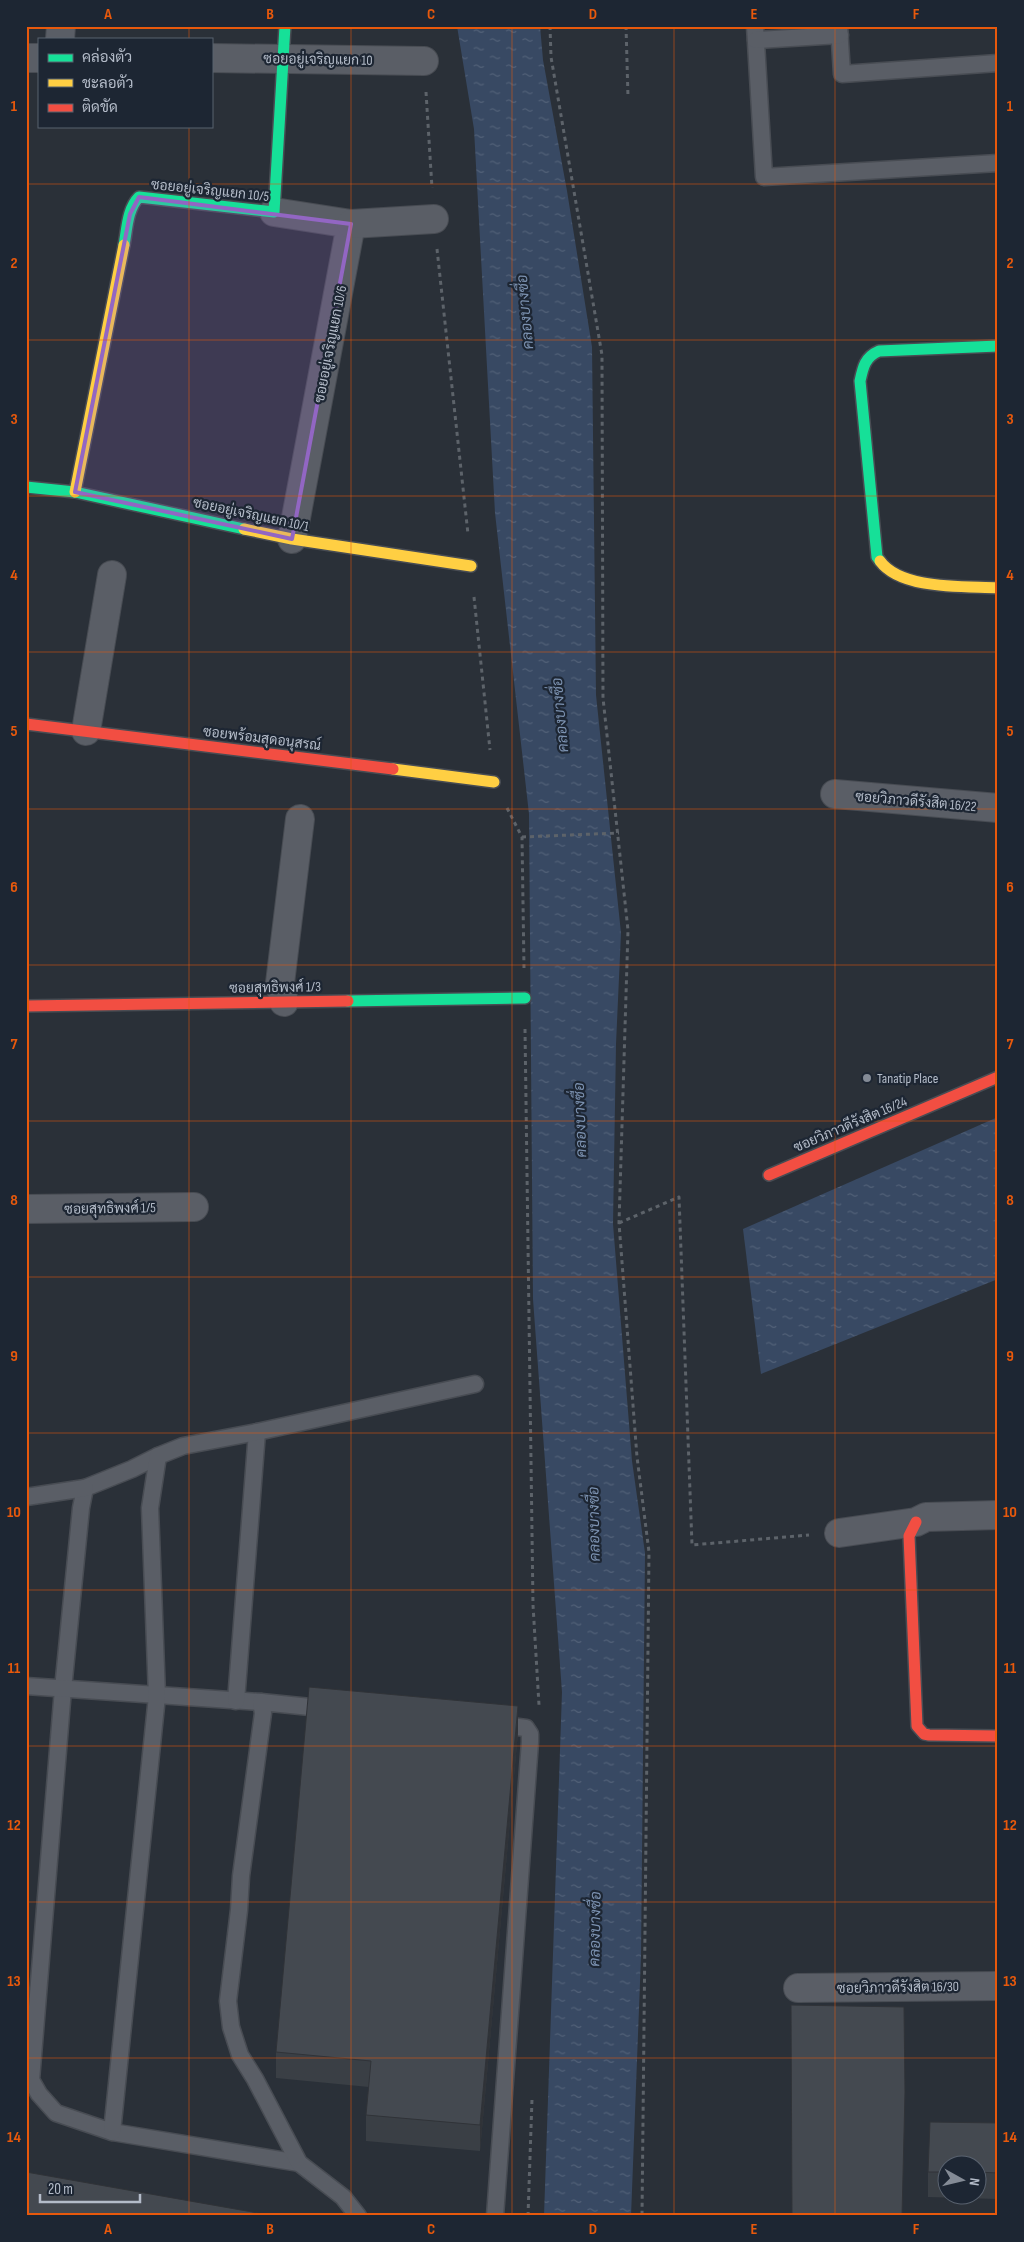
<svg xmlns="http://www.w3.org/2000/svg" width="1024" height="2242" font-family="'Sofia Sans Condensed',Sarabun,sans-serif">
<defs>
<pattern id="water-ripples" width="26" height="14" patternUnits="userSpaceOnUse" patternTransform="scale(1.25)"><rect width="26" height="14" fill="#384963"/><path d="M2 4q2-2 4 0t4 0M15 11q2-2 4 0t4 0" fill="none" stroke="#526178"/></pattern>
</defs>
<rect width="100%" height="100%" fill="#2a3038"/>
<g fill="url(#water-ripples)">
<polygon points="457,26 540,26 543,60 567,191 592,347 596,695 621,933 616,1044 613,1224 632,1461 645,1553 641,1956 631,2216 544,2216 562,1692 533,1299 529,814 495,513 474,129"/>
<polygon points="998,1117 998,1279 761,1374 743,1229"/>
</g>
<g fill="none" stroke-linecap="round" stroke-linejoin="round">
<g stroke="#484c53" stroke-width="19">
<g id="lane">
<polyline points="755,26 764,177 998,163"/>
<polyline points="839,26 842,74 998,63"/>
<polyline points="756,40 840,35"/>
<polyline points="158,1456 132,1469 85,1488 81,1508 63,1689 31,2080 39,2094 56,2113 112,2132 299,2163"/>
<polyline points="26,1497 85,1488"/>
<polyline points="26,1686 261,1702"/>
<polyline points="236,1701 257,1432"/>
<polyline points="330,1709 261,1702 263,1713 241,1876 239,1910 228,2001 231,2027 240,2055 255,2079 299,2163 343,2197 358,2216"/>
<polyline points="112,2132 157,1696 150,1508 158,1456 183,1446 257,1432 475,1384"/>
<polyline points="495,2216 530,1742 530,1734 526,1728 496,1724"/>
</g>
</g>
<g stroke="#484c53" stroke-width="30">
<g id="street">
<polyline points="60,39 61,26"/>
<polyline points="26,58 39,58"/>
<polyline points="211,58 424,61"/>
<polyline points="274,212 351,224 292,539"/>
<polyline points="351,224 434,219"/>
<polyline points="86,731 112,575"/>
<polyline points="835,794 998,808"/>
<polyline points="284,1002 280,983 300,819"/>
<polyline points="26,1209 194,1207"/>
<polyline points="839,1533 916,1522 926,1517 998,1515"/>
<polyline points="798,1988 998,1986"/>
</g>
</g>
<g stroke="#484c53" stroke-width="14">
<g id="fast">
<path d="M124,245C127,230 127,209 139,197L274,212L285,26"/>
<polyline points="26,487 75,492 244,529"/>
<path d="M880,561L877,557L860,381C863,367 865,357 879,351L998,346"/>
<polyline points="348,1001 525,998"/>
</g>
</g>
<g stroke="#484c53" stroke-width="14">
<g id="slow">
<polyline points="75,492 124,245"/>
<polyline points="244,529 292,539 471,566"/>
<path d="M880,561C901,590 964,586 998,588"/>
<polyline points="393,769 494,782"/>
</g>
</g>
<g stroke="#484c53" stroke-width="14">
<g id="jam">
<polyline points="26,724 393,769"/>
<polyline points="26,1006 348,1001"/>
<polyline points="769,1175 998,1077"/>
<polyline points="916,1522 909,1536 917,1726 924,1734 929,1735 998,1736"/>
</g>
</g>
<g stroke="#5d636a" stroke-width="3" stroke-dasharray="4 4" stroke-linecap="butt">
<polyline points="550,26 551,57 602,355 603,698 628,930 619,1223 637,1457 649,1552 642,2216"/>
<polyline points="626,26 628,97"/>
<polyline points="426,92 432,188"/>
<polyline points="437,249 468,534"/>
<polyline points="474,597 490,750"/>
<polyline points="507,808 522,837 524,968"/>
<polyline points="522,837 619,833"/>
<polyline points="525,1029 533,1605 539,1705"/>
<polyline points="619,1223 679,1197 692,1545 809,1535"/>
<polyline points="528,2216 532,2099"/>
</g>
<use href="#lane" stroke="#5a5e66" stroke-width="16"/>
<use href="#street" stroke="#5a5e66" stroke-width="28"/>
<use href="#fast" stroke="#16e098" stroke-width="11"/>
<use href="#slow" stroke="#ffcf43" stroke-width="11"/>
<use href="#jam" stroke="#f24e42" stroke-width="11"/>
</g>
<g fill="#3a3f45" fill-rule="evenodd">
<polygon points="518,1732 480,2151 366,2141 366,2115 369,2087 276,2078 276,2052"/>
<path d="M998,2123V2199L928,2197V2172ZM946,2164H976V2194H946Z"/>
</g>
<g fill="#303338">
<polygon points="518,1706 518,1732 480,2151 480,2125"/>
<polygon points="905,2092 905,2118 902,2216"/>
</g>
<g fill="#444950" stroke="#303338">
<polygon points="309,1687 518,1706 480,2125 366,2115 371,2061 276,2052"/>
<polygon points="791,2005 904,2007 905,2092 902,2216 792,2216"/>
<polygon points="930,2122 998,2123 998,2173 976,2172 976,2164 946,2164 946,2172 928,2172"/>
<polygon points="26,2172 275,2216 26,2216"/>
<polygon points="917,2214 953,2216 917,2216"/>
</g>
<path fill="#9266c3" fill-opacity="0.2" stroke="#9266c3" stroke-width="4" stroke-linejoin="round" d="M139,197L351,224L292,539L75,492L130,214Z"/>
<path fill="none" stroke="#e8590c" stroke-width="1" stroke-opacity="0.55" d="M189,26V39M351,26V2216M512,26V2216M674,26V2216M835,26V2216M189,126V2216M26,184H998M26,340H998M26,496H998M26,652H998M26,809H998M26,965H998M26,1121H998M26,1277H998M26,1433H998M26,1590H998M26,1746H998M26,1902H998M26,2058H998"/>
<circle fill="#848b96" stroke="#1d2633" stroke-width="2" cx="867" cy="1078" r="5"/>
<g text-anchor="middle" stroke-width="4.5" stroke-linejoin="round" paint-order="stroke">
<g font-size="14" fill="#b4bcc9" stroke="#1d2633">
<text transform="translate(318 59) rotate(1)" y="5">ซอยอยู่เจริญแยก 10</text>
<text transform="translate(210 190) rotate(6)" y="5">ซอยอยู่เจริญแยก 10/5</text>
<text transform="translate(330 344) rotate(-79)" y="5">ซอยอยู่เจริญแยก 10/6</text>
<text transform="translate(251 514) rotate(12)" y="5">ซอยอยู่เจริญแยก 10/1</text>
<text transform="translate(262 738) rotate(7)" y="5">ซอยพร้อมสุดอนุสรณ์</text>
<text transform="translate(916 801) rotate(5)" y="5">ซอยวิภาวดีรังสิต 16/22</text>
<text transform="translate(275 987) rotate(-1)" y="5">ซอยสุทธิพงศ์ 1/3</text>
<text transform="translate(850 1124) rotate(-23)" y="5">ซอยวิภาวดีรังสิต 16/24</text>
<text transform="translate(110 1208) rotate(-1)" y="5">ซอยสุทธิพงศ์ 1/5</text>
<text transform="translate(898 1987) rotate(-1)" y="5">ซอยวิภาวดีรังสิต 16/30</text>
</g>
<g font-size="14" fill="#b4bcc9" stroke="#1d2633" text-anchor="start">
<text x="877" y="1083">Tanatip Place</text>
</g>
<g font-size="15" font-style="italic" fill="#7c92b1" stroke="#1d2633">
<text transform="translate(525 312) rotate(-95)" y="5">คลองบางซื่อ</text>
<text transform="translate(560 715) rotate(-95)" y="5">คลองบางซื่อ</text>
<text transform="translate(580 1120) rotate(-92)" y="5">คลองบางซื่อ</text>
<text transform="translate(594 1524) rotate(-91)" y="5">คลองบางซื่อ</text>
<text transform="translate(595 1929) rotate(-89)" y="5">คลองบางซื่อ</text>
</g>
</g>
<rect width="1024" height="2242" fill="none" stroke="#1d2633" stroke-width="55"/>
<rect x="38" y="38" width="175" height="90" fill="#1d2633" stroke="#59626f"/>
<rect x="48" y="54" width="25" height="8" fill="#16e098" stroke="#59626f"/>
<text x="82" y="62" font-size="15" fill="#b4bcc9">คล่องตัว</text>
<rect x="48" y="79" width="25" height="8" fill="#ffcf43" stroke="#59626f"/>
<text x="82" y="88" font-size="15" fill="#b4bcc9">ชะลอตัว</text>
<rect x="48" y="104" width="25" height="8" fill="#f24e42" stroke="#59626f"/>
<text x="82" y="112" font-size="15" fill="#b4bcc9">ติดขัด</text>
<g transform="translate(962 2180) rotate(98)"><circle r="24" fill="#1d2633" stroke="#59626f"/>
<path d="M0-4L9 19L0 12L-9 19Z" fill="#848b96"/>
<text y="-8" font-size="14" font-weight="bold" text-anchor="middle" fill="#b4bcc9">N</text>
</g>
<path d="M40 2194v8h100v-8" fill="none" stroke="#b4bcc9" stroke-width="2.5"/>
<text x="48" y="2194" font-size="15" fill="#b4bcc9" stroke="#1d2633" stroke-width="4" paint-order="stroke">20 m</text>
<rect x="28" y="28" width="968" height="2186" fill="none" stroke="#e8590c" stroke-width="2"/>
<g font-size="16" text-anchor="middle" font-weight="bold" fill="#e8590c">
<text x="108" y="19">A</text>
<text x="270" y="19">B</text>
<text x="431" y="19">C</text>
<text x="593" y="19">D</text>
<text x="754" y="19">E</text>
<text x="916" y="19">F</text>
<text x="14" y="111">1</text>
<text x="1010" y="111">1</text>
<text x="14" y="268">2</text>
<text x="1010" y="268">2</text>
<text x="14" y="424">3</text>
<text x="1010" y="424">3</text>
<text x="14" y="580">4</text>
<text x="1010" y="580">4</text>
<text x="14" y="736">5</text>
<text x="1010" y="736">5</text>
<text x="14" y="892">6</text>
<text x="1010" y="892">6</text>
<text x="14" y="1049">7</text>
<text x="1010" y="1049">7</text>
<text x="14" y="1205">8</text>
<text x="1010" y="1205">8</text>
<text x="14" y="1361">9</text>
<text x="1010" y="1361">9</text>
<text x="14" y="1517">10</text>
<text x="1010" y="1517">10</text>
<text x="14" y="1673">11</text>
<text x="1010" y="1673">11</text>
<text x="14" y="1830">12</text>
<text x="1010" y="1830">12</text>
<text x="14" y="1986">13</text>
<text x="1010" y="1986">13</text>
<text x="14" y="2142">14</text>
<text x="1010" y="2142">14</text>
<text x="108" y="2234">A</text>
<text x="270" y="2234">B</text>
<text x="431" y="2234">C</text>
<text x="593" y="2234">D</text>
<text x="754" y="2234">E</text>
<text x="916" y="2234">F</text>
</g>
</svg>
